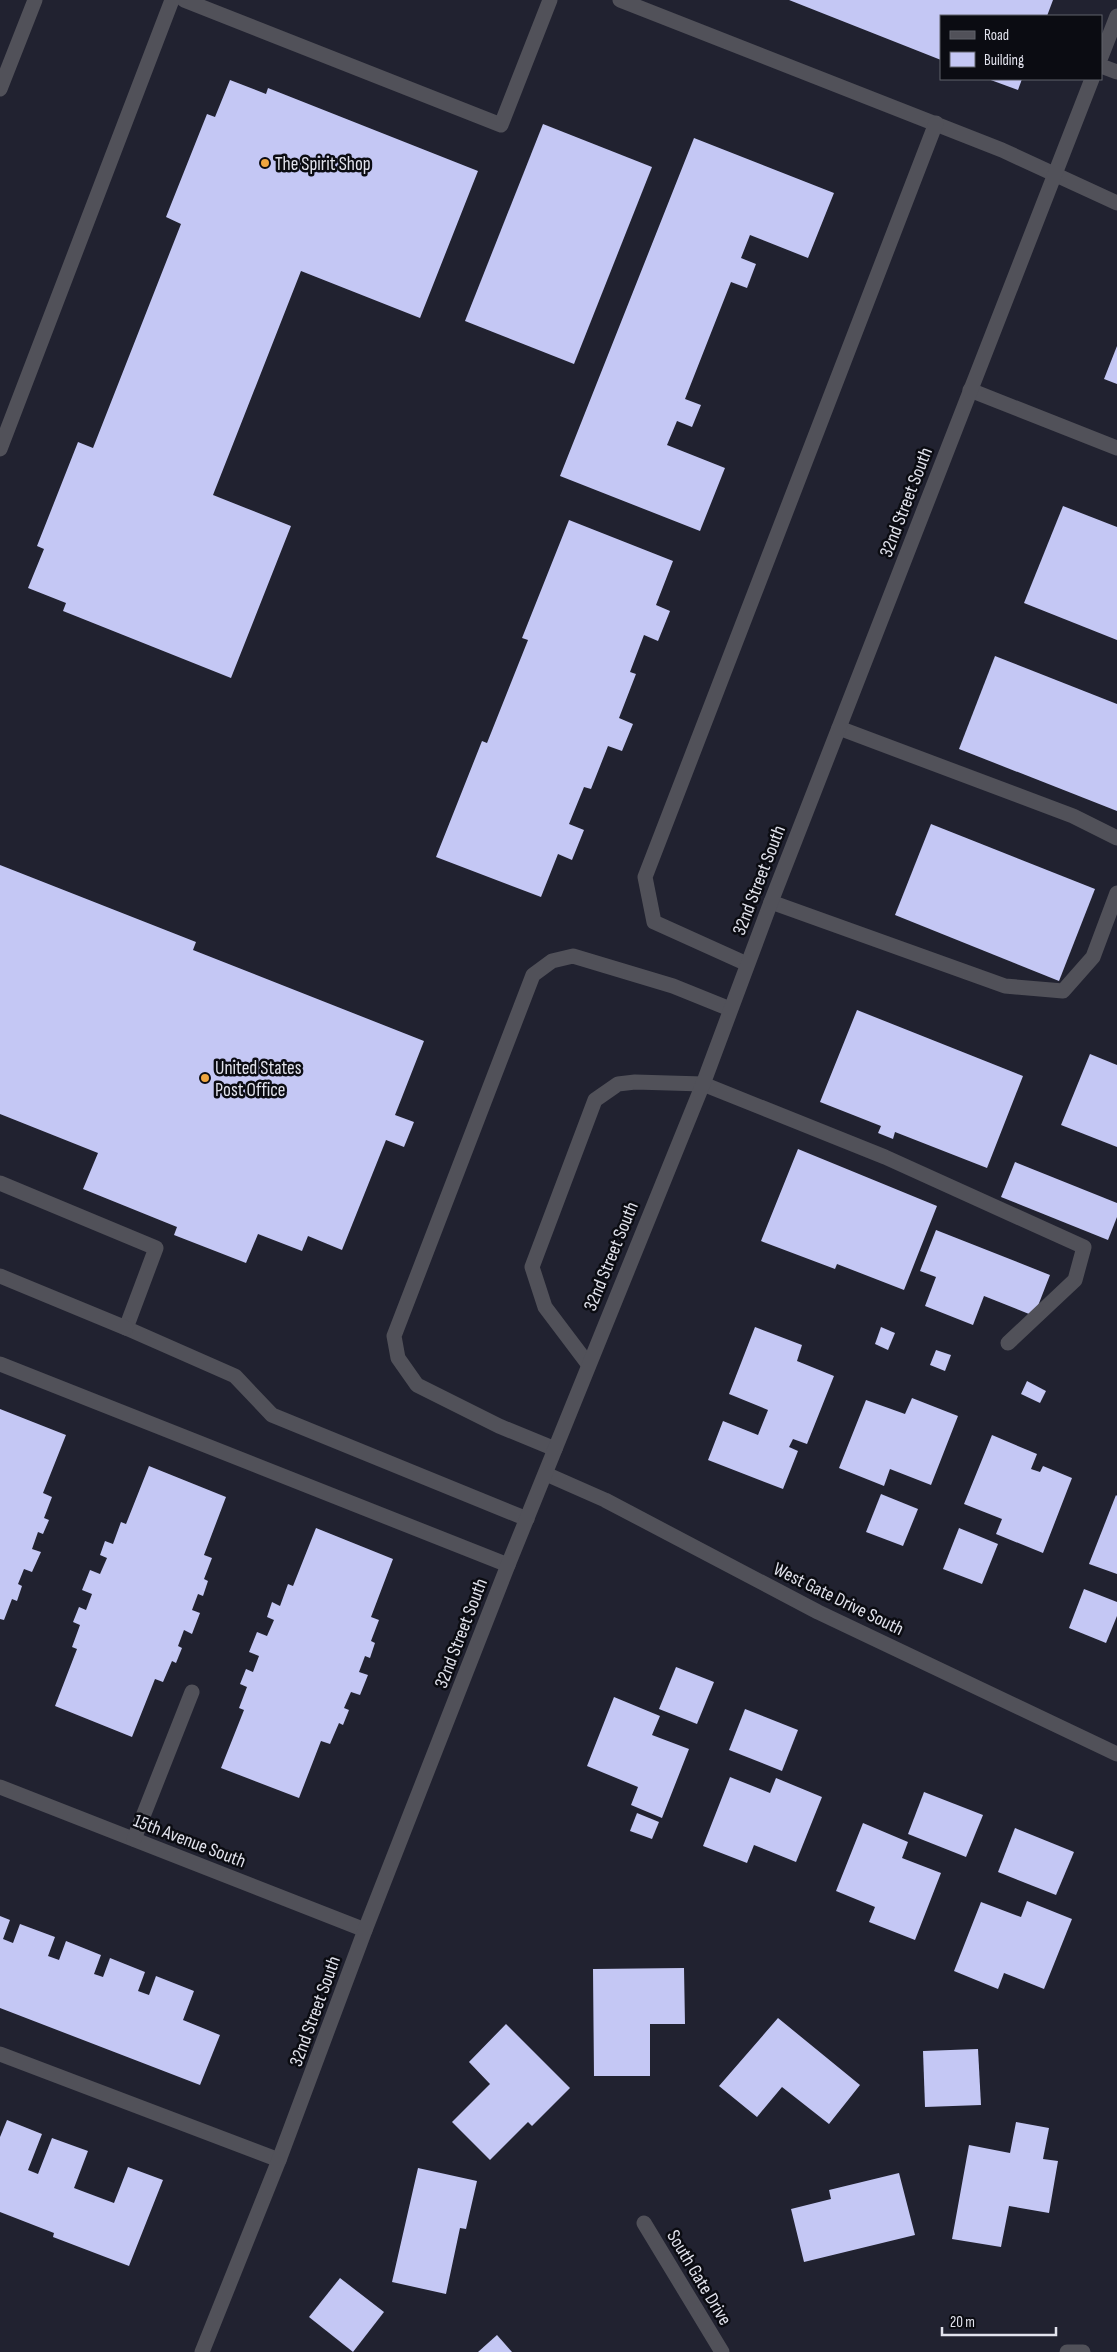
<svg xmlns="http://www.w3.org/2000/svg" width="1117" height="2352" font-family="'Sofia Sans Condensed',sans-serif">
<rect width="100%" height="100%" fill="#212230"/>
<g fill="#c4c7f4">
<polygon points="789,0 1053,0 1047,16 941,16 941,60"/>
<polygon points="988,79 1022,79 1018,90"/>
<polygon points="230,80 266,94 268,88 478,171 420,318 301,271 213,495 291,526 231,678 63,611 66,603 28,588 44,549 37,546 78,442 93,448 181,224 166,217 207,114 215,117"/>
<polygon points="543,124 652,167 574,364 465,321"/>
<polygon points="694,138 834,193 808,258 750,235 741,258 756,264 747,288 731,282 685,399 701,405 692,427 677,421 667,445 725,468 700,531 560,476"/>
<polygon points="1117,346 1117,384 1104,379"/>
<polygon points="1063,506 1117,527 1117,640 1024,603"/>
<polygon points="569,520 673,561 656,605 670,611 658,641 644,635 630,672 636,674 619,718 633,724 622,751 608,746 591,789 584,787 569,824 584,830 572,860 558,854 541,897 436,857 482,741 487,743 528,640 522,638"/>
<polygon points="995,656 1117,704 1117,811 959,749"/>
<polygon points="931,824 1095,889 1059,981 895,915"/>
<polygon points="0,865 196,942 193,950 424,1041 395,1115 414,1122 404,1147 386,1140 342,1250 308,1236 302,1251 258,1234 246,1263 174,1235 177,1227 83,1189 98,1153 0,1114"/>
<polygon points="857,1010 1023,1076 987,1168 895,1132 893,1139 878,1133 881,1126 820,1102"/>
<polygon points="1090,1054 1117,1065 1117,1147 1061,1125"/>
<polygon points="798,1149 937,1206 904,1290 837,1264 835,1269 761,1241"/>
<polygon points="1015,1162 1117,1203 1117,1217 1108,1240 1001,1197"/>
<polygon points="936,1230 1050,1275 1034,1316 984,1296 973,1325 925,1306 936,1277 920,1271"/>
<polygon points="755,1327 802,1345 797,1361 834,1376 807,1444 793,1439 789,1447 798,1451 783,1489 708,1460 723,1421 758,1435 768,1410 729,1394"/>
<polygon points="881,1327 895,1333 888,1350 875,1344"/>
<polygon points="936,1350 951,1355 945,1371 930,1365"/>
<polygon points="1027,1381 1046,1391 1040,1403 1021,1394"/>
<polygon points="912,1398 958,1416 931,1485 890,1469 884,1486 839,1468 866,1400 905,1414"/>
<polygon points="0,1409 66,1435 43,1493 52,1497 44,1518 49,1520 43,1534 38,1532 32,1549 41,1552 32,1572 24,1569 18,1584 22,1586 17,1601 12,1599 4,1620 0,1619"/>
<polygon points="992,1435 1037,1454 1031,1469 1040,1472 1043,1466 1072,1478 1043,1553 996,1534 1002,1519 964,1504"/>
<polygon points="149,1466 226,1497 204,1555 212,1558 204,1579 208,1581 203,1596 198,1594 192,1610 200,1613 192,1634 184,1630 178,1646 182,1648 176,1663 172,1661 163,1682 155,1679 132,1737 55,1706 77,1649 72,1647 80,1625 73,1622 79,1607 86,1610 92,1594 82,1590 90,1570 100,1574 107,1558 100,1555 105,1541 113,1544 121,1522 126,1524"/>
<polygon points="881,1494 918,1509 903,1546 866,1532"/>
<polygon points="1116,1495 1117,1496 1117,1574 1089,1564"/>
<polygon points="316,1528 393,1559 371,1617 379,1620 371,1641 375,1643 370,1658 365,1656 359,1672 368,1675 360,1695 351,1692 344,1708 349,1710 343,1725 339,1723 330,1744 321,1741 299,1798 221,1768 244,1710 239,1708 247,1687 240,1684 246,1669 253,1672 259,1656 249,1652 257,1632 267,1636 274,1620 267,1617 272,1602 280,1606 288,1584 293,1586"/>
<polygon points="959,1528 998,1544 982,1584 943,1569"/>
<polygon points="1084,1589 1117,1602 1117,1616 1106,1643 1069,1628"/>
<polygon points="676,1667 714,1682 697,1724 659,1709"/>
<polygon points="614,1697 660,1716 652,1735 689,1749 662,1818 631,1805 638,1787 587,1766"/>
<polygon points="745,1709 798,1730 782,1771 729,1750"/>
<polygon points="730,1777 770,1793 776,1778 822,1797 796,1862 754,1845 747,1863 703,1846"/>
<polygon points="924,1792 983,1815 966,1857 908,1834"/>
<polygon points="637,1813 659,1822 652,1839 630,1831"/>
<polygon points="863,1823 908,1842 902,1858 941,1873 915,1940 869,1922 875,1907 836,1891"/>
<polygon points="1015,1828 1074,1852 1056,1895 998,1872"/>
<polygon points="1027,1901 1072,1919 1044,1989 1004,1973 998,1989 954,1971 981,1902 1021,1917"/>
<polygon points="0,1916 10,1920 3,1939 13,1943 20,1924 55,1937 48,1956 59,1960 66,1941 101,1955 94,1974 103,1977 110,1958 145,1972 138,1991 149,1995 156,1976 194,1991 183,2020 220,2035 200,2085 0,2008"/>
<polygon points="684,1968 685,2024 650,2024 650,2076 594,2076 593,1969"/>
<polygon points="778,2018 860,2085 829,2124 782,2087 757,2117 719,2086"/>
<polygon points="506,2024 570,2088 532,2126 528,2122 490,2160 452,2122 490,2084 469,2062"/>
<polygon points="978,2049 981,2105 925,2107 923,2051"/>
<polygon points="7,2120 42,2134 28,2170 38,2174 52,2138 88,2151 74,2188 114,2203 128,2167 163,2180 129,2266 53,2237 54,2233 0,2212 0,2137"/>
<polygon points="1016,2122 1049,2128 1043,2159 1058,2161 1049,2213 1009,2206 1001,2247 952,2239 969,2145 1010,2153"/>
<polygon points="418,2168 477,2181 466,2229 460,2228 446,2294 392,2282"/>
<polygon points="899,2173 915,2235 804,2262 791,2209 831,2199 829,2190"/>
<polygon points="340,2278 384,2312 353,2352 309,2317"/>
<polygon points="497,2335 512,2352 478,2352"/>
</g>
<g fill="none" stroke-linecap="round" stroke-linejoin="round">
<g stroke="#515159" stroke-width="15">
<polyline points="184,0 501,125 550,0"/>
<polyline points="620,0 1002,150 1117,203"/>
<polyline points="1101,57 1117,16"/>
<polyline points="1101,66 1117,72"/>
<polyline points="0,89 35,0"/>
<polyline points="970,390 1117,448"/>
<polyline points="0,449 172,0"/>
<polyline points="839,728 1073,816 1117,838"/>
<polyline points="771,902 1005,986 1063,991 1093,957 1117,893"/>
<polyline points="747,964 654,922 645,877 936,123"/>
<polyline points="0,1183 156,1248 126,1328 235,1376 272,1415 527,1519"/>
<polyline points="0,1276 126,1328"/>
<polyline points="0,1364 508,1565"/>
<polyline points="588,1364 545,1307 532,1267 595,1100 618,1084 635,1082 703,1084 885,1157 1084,1247 1075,1280 1008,1343"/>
<polyline points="555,1449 499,1426 417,1385 398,1358 394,1336 533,975 552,961 573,956 673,986 730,1009"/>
<polyline points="546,1474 605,1500 818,1612 1117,1754"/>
<polyline points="0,1787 365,1930"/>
<polyline points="134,1839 192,1692"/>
<polyline points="0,2054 279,2160"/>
<polyline points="644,2223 722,2352"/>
<polyline points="202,2352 279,2160 365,1930 508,1565 703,1084 771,902 1092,79"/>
<polyline points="1067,2352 1083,2352"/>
</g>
</g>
<g fill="#f0a63f" stroke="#0b0c12" stroke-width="2">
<circle cx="265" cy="163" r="5"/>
<circle cx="205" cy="1078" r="5"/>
</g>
<g text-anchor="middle" stroke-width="5" stroke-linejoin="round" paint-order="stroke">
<g font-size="19" fill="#e2e3ed" stroke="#0b0c12" text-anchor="start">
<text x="275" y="170">The Spirit Shop</text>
<text x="215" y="1074">United States<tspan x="215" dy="22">Post Office</tspan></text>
</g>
<g font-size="19" fill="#e2e3ed" stroke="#0b0c12">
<text transform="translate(905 502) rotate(-69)" y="7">32nd Street South</text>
<text transform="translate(758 880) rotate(-69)" y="7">32nd Street South</text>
<text transform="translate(610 1256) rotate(-68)" y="7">32nd Street South</text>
<text transform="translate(839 1598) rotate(26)" y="7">West Gate Drive South</text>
<text transform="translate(460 1633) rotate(-69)" y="7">32nd Street South</text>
<text transform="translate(190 1840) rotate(21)" y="7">15th Avenue South</text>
<text transform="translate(314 2011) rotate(-70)" y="7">32nd Street South</text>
<text transform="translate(700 2277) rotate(59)" y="7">South Gate Drive</text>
</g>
</g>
<rect x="940" y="15" width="162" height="65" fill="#0b0c12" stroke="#61626a"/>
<rect x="950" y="31" width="25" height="8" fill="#515159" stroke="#61626a"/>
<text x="984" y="40" font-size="15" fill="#e2e3ed">Road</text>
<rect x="950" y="52" width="25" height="15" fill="#c4c7f4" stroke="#61626a"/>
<text x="984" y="65" font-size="15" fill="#e2e3ed">Building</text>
<path d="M942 2327v8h114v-8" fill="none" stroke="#e2e3ed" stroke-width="2.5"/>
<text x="950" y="2327" font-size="15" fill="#e2e3ed" stroke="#0b0c12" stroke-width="4" paint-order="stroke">20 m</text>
</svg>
